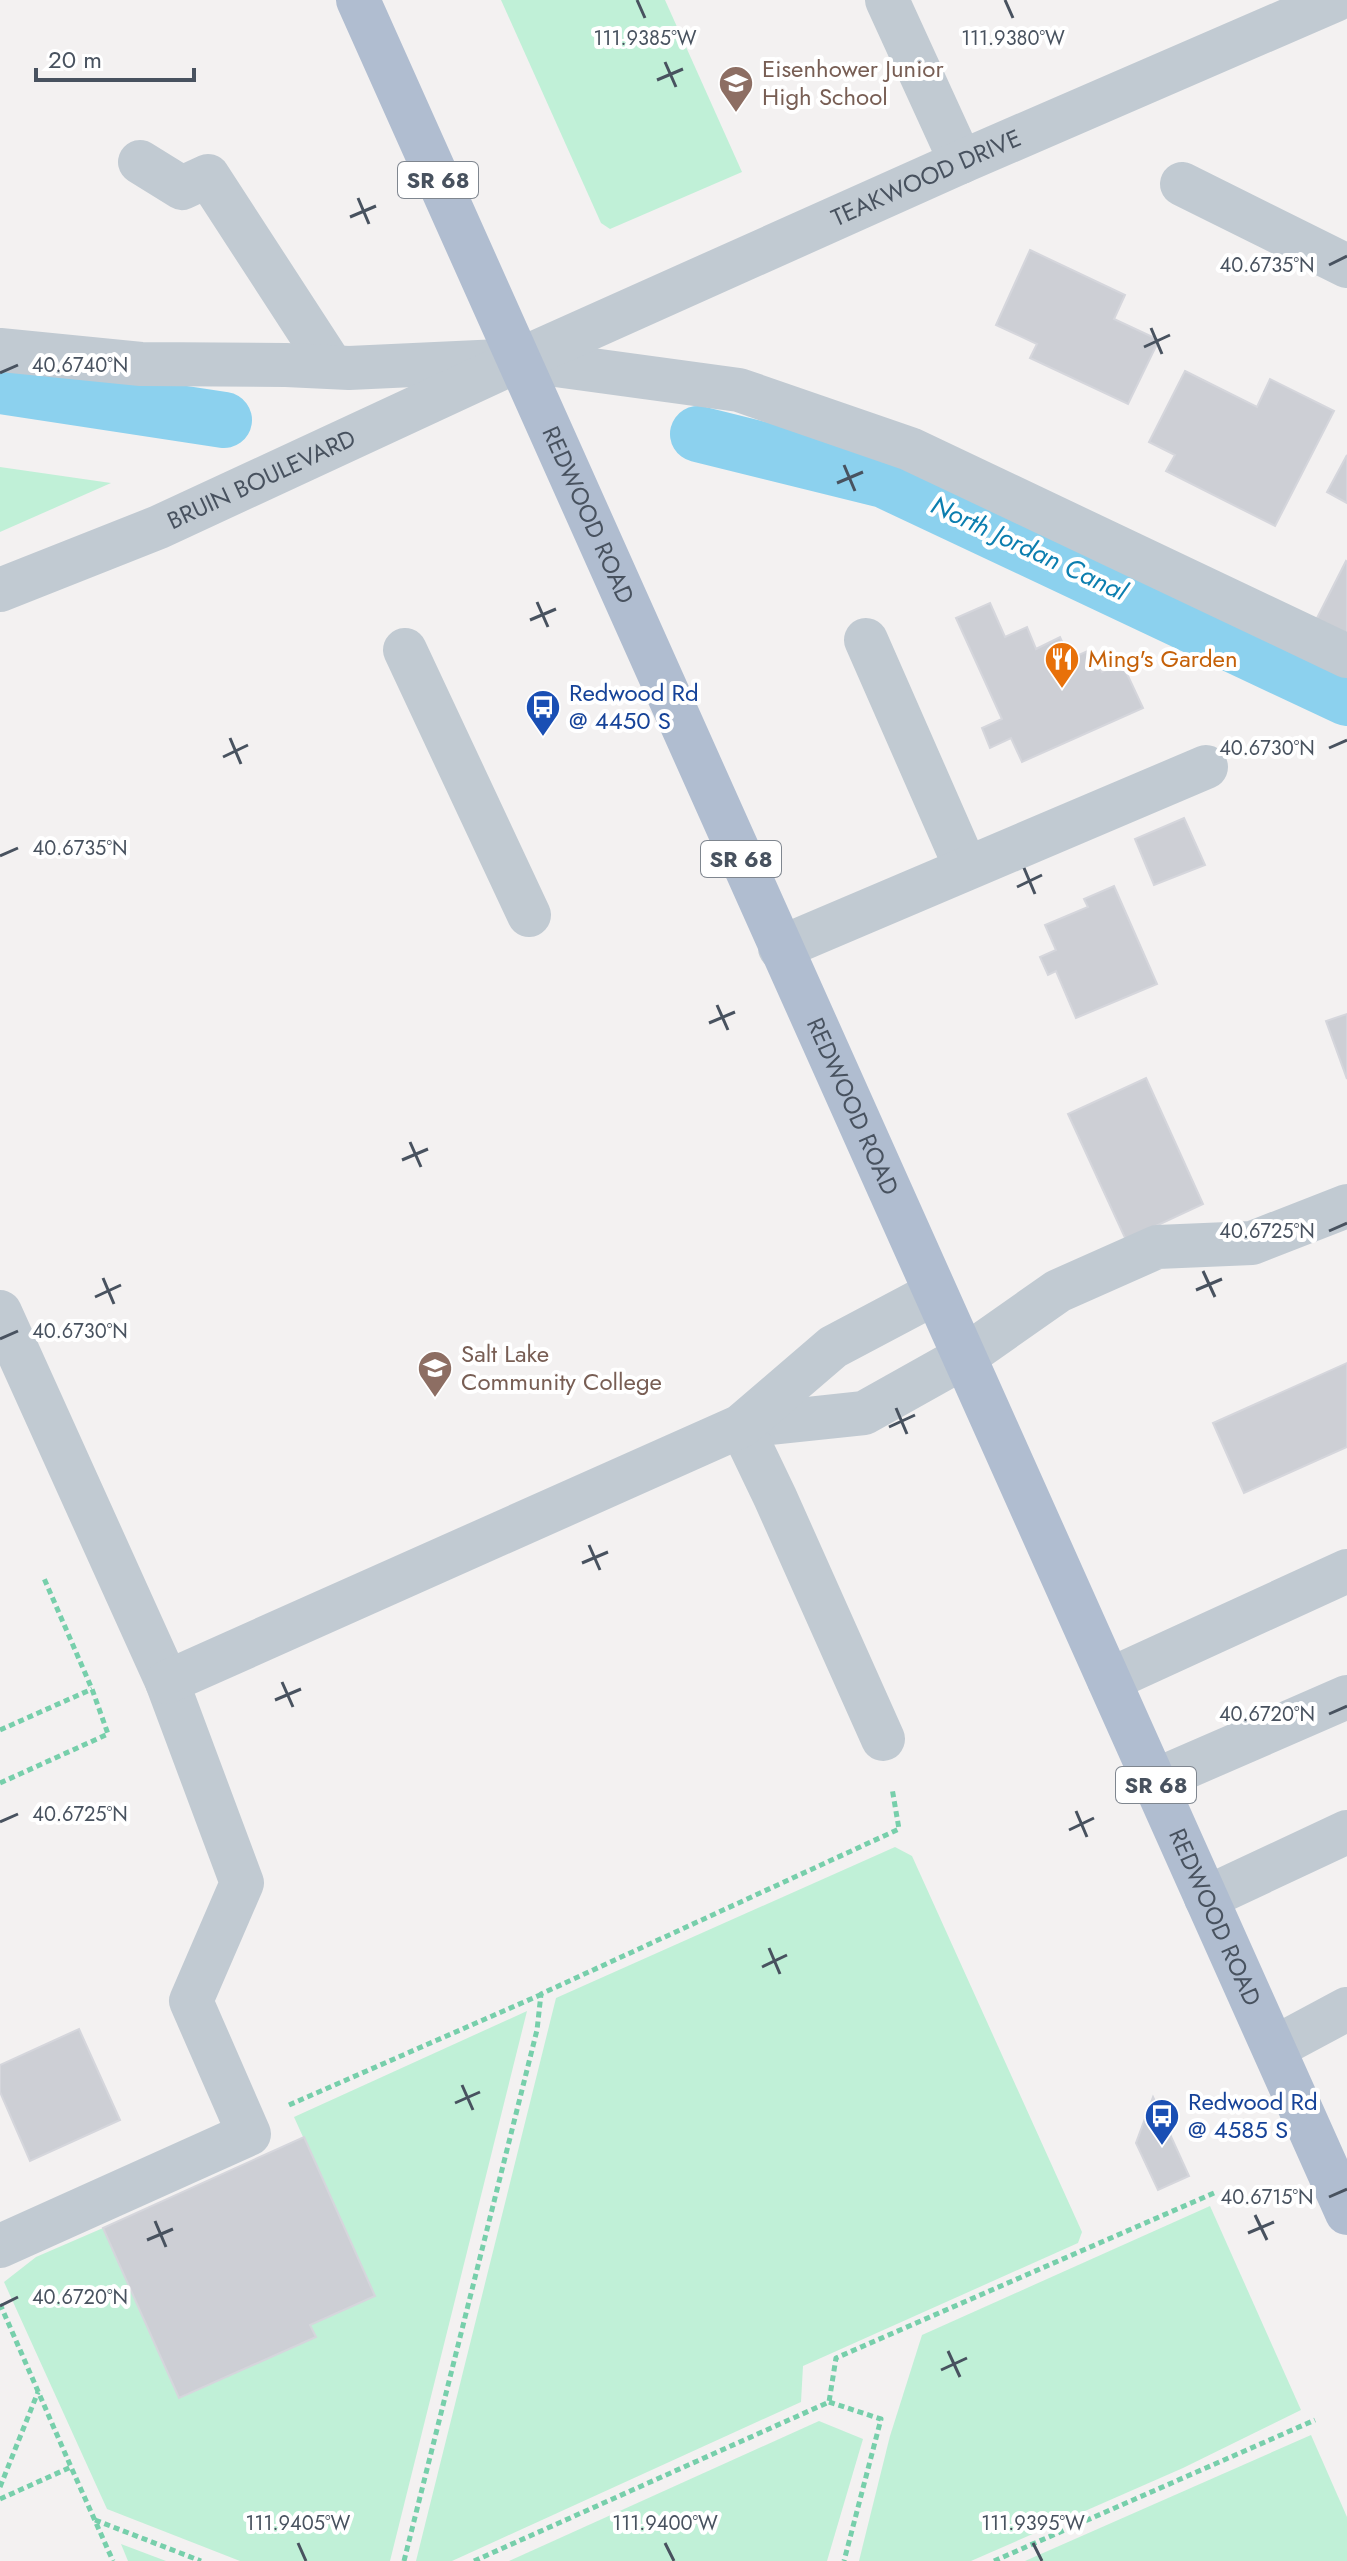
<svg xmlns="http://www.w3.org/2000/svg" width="1347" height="2561" font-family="Jost,sans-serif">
<rect width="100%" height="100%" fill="#f3f1f1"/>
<g fill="#c0f0d7">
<polygon points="501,0 665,0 742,172 610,229 601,223"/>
<polygon points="0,467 111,483 0,532"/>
<polygon points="895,1847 912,1856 1082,2232 1078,2243 803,2366 801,2402 452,2561 416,2561 556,1998"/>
<polygon points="527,2011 390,2561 240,2561 107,2509 4,2282 36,2257 103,2228 180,2398 315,2337 310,2325 375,2296 294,2117"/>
<polygon points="1210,2206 1301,2410 1183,2468 971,2561 859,2561 890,2436 922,2335"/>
<polygon points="819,2421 863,2439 827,2561 509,2561"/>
<polygon points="1311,2435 1347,2517 1347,2561 1025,2561"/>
<polygon points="121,2544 166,2561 128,2561"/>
</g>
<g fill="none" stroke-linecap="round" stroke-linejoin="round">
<g stroke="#8cd1ee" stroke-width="56">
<polyline points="0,386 224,420"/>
<polyline points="698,434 884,480 1347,698"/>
</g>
</g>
<g fill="#cdcfd5" stroke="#d5d6dc" stroke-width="2">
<polygon points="1030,250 1125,295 1114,319 1159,340 1128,404 1030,358 1037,344 996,325"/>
<polygon points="1185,371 1257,407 1270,379 1334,411 1275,526 1166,471 1175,455 1149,442"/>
<polygon points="1347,455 1347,503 1327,492"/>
<polygon points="1346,561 1347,562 1347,636 1316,620"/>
<polygon points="990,603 1005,637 1027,627 1036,649 1060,637 1070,659 1092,649 1102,672 1122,663 1143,708 1022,762 1011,738 990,748 982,728 1002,719 956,618"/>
<polygon points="1184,818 1205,865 1154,885 1135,839"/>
<polygon points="1114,886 1157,984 1076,1018 1056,971 1048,975 1040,957 1056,950 1045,925 1088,907 1084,899"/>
<polygon points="1347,1014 1347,1079 1326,1021"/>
<polygon points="1146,1078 1203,1204 1126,1240 1068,1114"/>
<polygon points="1347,1363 1347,1447 1244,1493 1213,1423"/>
<polygon points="79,2029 120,2120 30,2161 0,2092 0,2065"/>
<polygon points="1153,2097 1189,2176 1158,2190 1136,2143"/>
<polygon points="304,2137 375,2296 310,2325 316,2337 179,2398 103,2228"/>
</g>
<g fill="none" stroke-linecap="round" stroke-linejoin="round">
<g stroke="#77cfab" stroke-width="5" stroke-dasharray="6 4" stroke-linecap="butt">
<polyline points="0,1730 92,1689"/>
<polyline points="0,1783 108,1734 92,1689 43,1576"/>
<polyline points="289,2105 540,1995"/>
<polyline points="0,2304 71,2467"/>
<polyline points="829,2402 881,2419 844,2561"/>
<polyline points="0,2487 38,2392"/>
<polyline points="0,2499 71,2467 113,2561"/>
<polyline points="95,2520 201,2561"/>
<polyline points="404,2561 537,2030 541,1994 899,1829 892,1788"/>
<polyline points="474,2561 829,2402 836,2358 1214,2193"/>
<polyline points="994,2561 1315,2420"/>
</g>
<g stroke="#c1cad2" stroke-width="44">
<polyline points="887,0 961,162"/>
<polyline points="140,162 182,188 208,176 332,367"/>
<polyline points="1182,184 1347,266"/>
<polyline points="0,350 141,364 286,365 349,368 519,360 739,390 910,449 1347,656"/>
<path id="s1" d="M0,590L159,527L519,360L961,162L1335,0"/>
<polyline points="866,640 966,868"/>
<polyline points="405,650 529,915"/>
<polyline points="780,948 1206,767"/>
<polyline points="0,1312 167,1682 242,1883 191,2001 249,2134 0,2246"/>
<polyline points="741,1426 864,1413 964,1357 1058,1291 1157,1247 1252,1243 1347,1206"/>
<polyline points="741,1426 775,1497 883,1739"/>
<polyline points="1109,1680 1347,1571"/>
<polyline points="167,1682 741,1426 833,1347 935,1293"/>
<polyline points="1154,1781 1347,1697"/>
<polyline points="1206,1898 1347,1832"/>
<polyline points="1274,2048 1347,2009"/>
</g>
<path stroke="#b0bdd0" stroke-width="44" id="s2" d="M358,0L1347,2213"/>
</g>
<path fill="none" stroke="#48525f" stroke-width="3" d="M637,0L645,18M1005,0L1013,18M665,62L676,87M657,80L683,69M358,198L369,224M350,217L376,206M1329,265L1347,256M1151,328L1162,354M1144,347L1170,335M0,373L18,365M844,465L855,491M837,483L863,472M537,602L548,627M530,620L556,609M230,738L241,764M1329,748L1347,740M223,757L248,745M0,856L18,848M1024,868L1035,894M1017,887L1042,875M717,1005L728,1030M709,1023L735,1012M410,1142L421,1167M402,1160L428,1149M1329,1231L1347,1223M1203,1271L1215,1297M103,1278L114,1304M1196,1290L1222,1279M95,1297L121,1285M0,1339L18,1331M896,1408L907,1434M889,1427L915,1415M589,1545L600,1570M582,1563L608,1552M282,1682L293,1707M275,1700L301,1689M1329,1714L1347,1706M1076,1811L1087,1837M0,1822L18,1814M1069,1830L1094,1818M769,1948L780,1974M762,1967L787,1955M462,2085L473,2110M455,2103L480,2092M1329,2197L1347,2189M1255,2215L1267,2240M155,2221L166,2247M1248,2233L1274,2222M147,2240L173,2229M0,2306L18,2297M948,2351L960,2377M941,2370L967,2358M298,2543L306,2561M665,2543L674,2561M1033,2543L1042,2561"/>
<defs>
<g id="school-pin" transform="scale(1.8)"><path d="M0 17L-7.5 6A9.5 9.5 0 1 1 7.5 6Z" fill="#8d6e63" stroke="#fff"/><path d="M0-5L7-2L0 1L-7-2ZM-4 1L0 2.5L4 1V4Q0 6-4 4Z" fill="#fff"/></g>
<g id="restaurant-pin" transform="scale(1.8)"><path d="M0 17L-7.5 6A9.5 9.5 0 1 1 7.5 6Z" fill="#e8710a" stroke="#fff"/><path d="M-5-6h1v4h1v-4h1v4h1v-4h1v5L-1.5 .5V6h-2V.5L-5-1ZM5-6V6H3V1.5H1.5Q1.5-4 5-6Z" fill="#fff"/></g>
<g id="bus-pin" transform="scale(1.8)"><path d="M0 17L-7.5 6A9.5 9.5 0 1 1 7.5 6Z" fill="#1a4fb4" stroke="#fff"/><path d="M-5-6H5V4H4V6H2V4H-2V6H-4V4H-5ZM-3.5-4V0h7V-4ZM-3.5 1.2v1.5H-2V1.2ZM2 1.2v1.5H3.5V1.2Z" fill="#fff"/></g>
<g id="university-pin" transform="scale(1.8)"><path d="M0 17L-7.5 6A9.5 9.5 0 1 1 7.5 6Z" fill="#8d6e63" stroke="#fff"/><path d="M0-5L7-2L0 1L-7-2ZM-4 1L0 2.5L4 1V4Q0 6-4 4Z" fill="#fff"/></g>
</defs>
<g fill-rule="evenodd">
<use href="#school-pin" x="736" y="83"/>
<use href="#restaurant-pin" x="1062" y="659"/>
<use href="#bus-pin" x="543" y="707"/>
<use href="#university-pin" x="435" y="1368"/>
<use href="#bus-pin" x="1162" y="2116"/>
</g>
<g text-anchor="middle" stroke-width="8" stroke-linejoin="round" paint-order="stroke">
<g fill="#fff" stroke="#7f868f" stroke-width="2">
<rect x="398" y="162" width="80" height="36" rx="6"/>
<rect x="701" y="841" width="80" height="36" rx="6"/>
<rect x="1116" y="1767" width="80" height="36" rx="6"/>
</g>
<g font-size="22" font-weight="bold" fill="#48525f">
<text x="438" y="188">SR 68</text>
<text x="741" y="867">SR 68</text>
<text x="1156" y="1793">SR 68</text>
</g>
<g font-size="24" fill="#785e54" stroke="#fff" text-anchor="start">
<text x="762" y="77">Eisenhower Junior<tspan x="762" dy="28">High School</tspan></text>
<text x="461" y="1362">Salt Lake<tspan x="461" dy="28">Community College</tspan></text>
</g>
<g font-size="24" fill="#48525f" stroke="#fff">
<text dy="8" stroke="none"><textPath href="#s1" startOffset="1014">TEAKWOOD DRIVE</textPath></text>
<text dy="8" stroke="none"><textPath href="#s1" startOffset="284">BRUIN BOULEVARD</textPath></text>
<text dy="8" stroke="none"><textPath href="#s2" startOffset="564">REDWOOD ROAD</textPath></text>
<text dy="8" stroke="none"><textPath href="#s2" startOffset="1212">REDWOOD ROAD</textPath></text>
<text dy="8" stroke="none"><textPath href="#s2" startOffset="2100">REDWOOD ROAD</textPath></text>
</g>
<g font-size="24" fill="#c56008" stroke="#fff" text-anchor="start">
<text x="1088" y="667">Ming's Garden</text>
</g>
<g font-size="24" fill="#164399" stroke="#fff" text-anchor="start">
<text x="569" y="701">Redwood Rd<tspan x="569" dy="28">@ 4450 S</tspan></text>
<text x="1188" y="2110">Redwood Rd<tspan x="1188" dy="28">@ 4585 S</tspan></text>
</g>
<g font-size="26" font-style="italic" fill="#0b7eaf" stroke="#fff">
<text transform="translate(1029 548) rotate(25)" y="9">North Jordan Canal</text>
</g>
</g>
<g font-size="20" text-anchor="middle" fill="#48525f" stroke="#fff" stroke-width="8" stroke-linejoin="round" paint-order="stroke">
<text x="645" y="45">111.9385°W</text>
<text x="1013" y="45">111.9380°W</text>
<text x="1267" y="272">40.6735°N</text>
<text x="80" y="372">40.6740°N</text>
<text x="1267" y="755">40.6730°N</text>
<text x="80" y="855">40.6735°N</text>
<text x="1267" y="1238">40.6725°N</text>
<text x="80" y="1338">40.6730°N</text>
<text x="1267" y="1721">40.6720°N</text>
<text x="80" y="1821">40.6725°N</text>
<text x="1267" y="2204">40.6715°N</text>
<text x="80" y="2304">40.6720°N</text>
<text x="298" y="2530">111.9405°W</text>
<text x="665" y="2530">111.9400°W</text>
<text x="1033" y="2530">111.9395°W</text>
</g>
<path d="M36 68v12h158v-12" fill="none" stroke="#48525f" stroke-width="4"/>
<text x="48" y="68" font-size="24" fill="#48525f" stroke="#ffffff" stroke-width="6" paint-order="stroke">20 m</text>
</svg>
